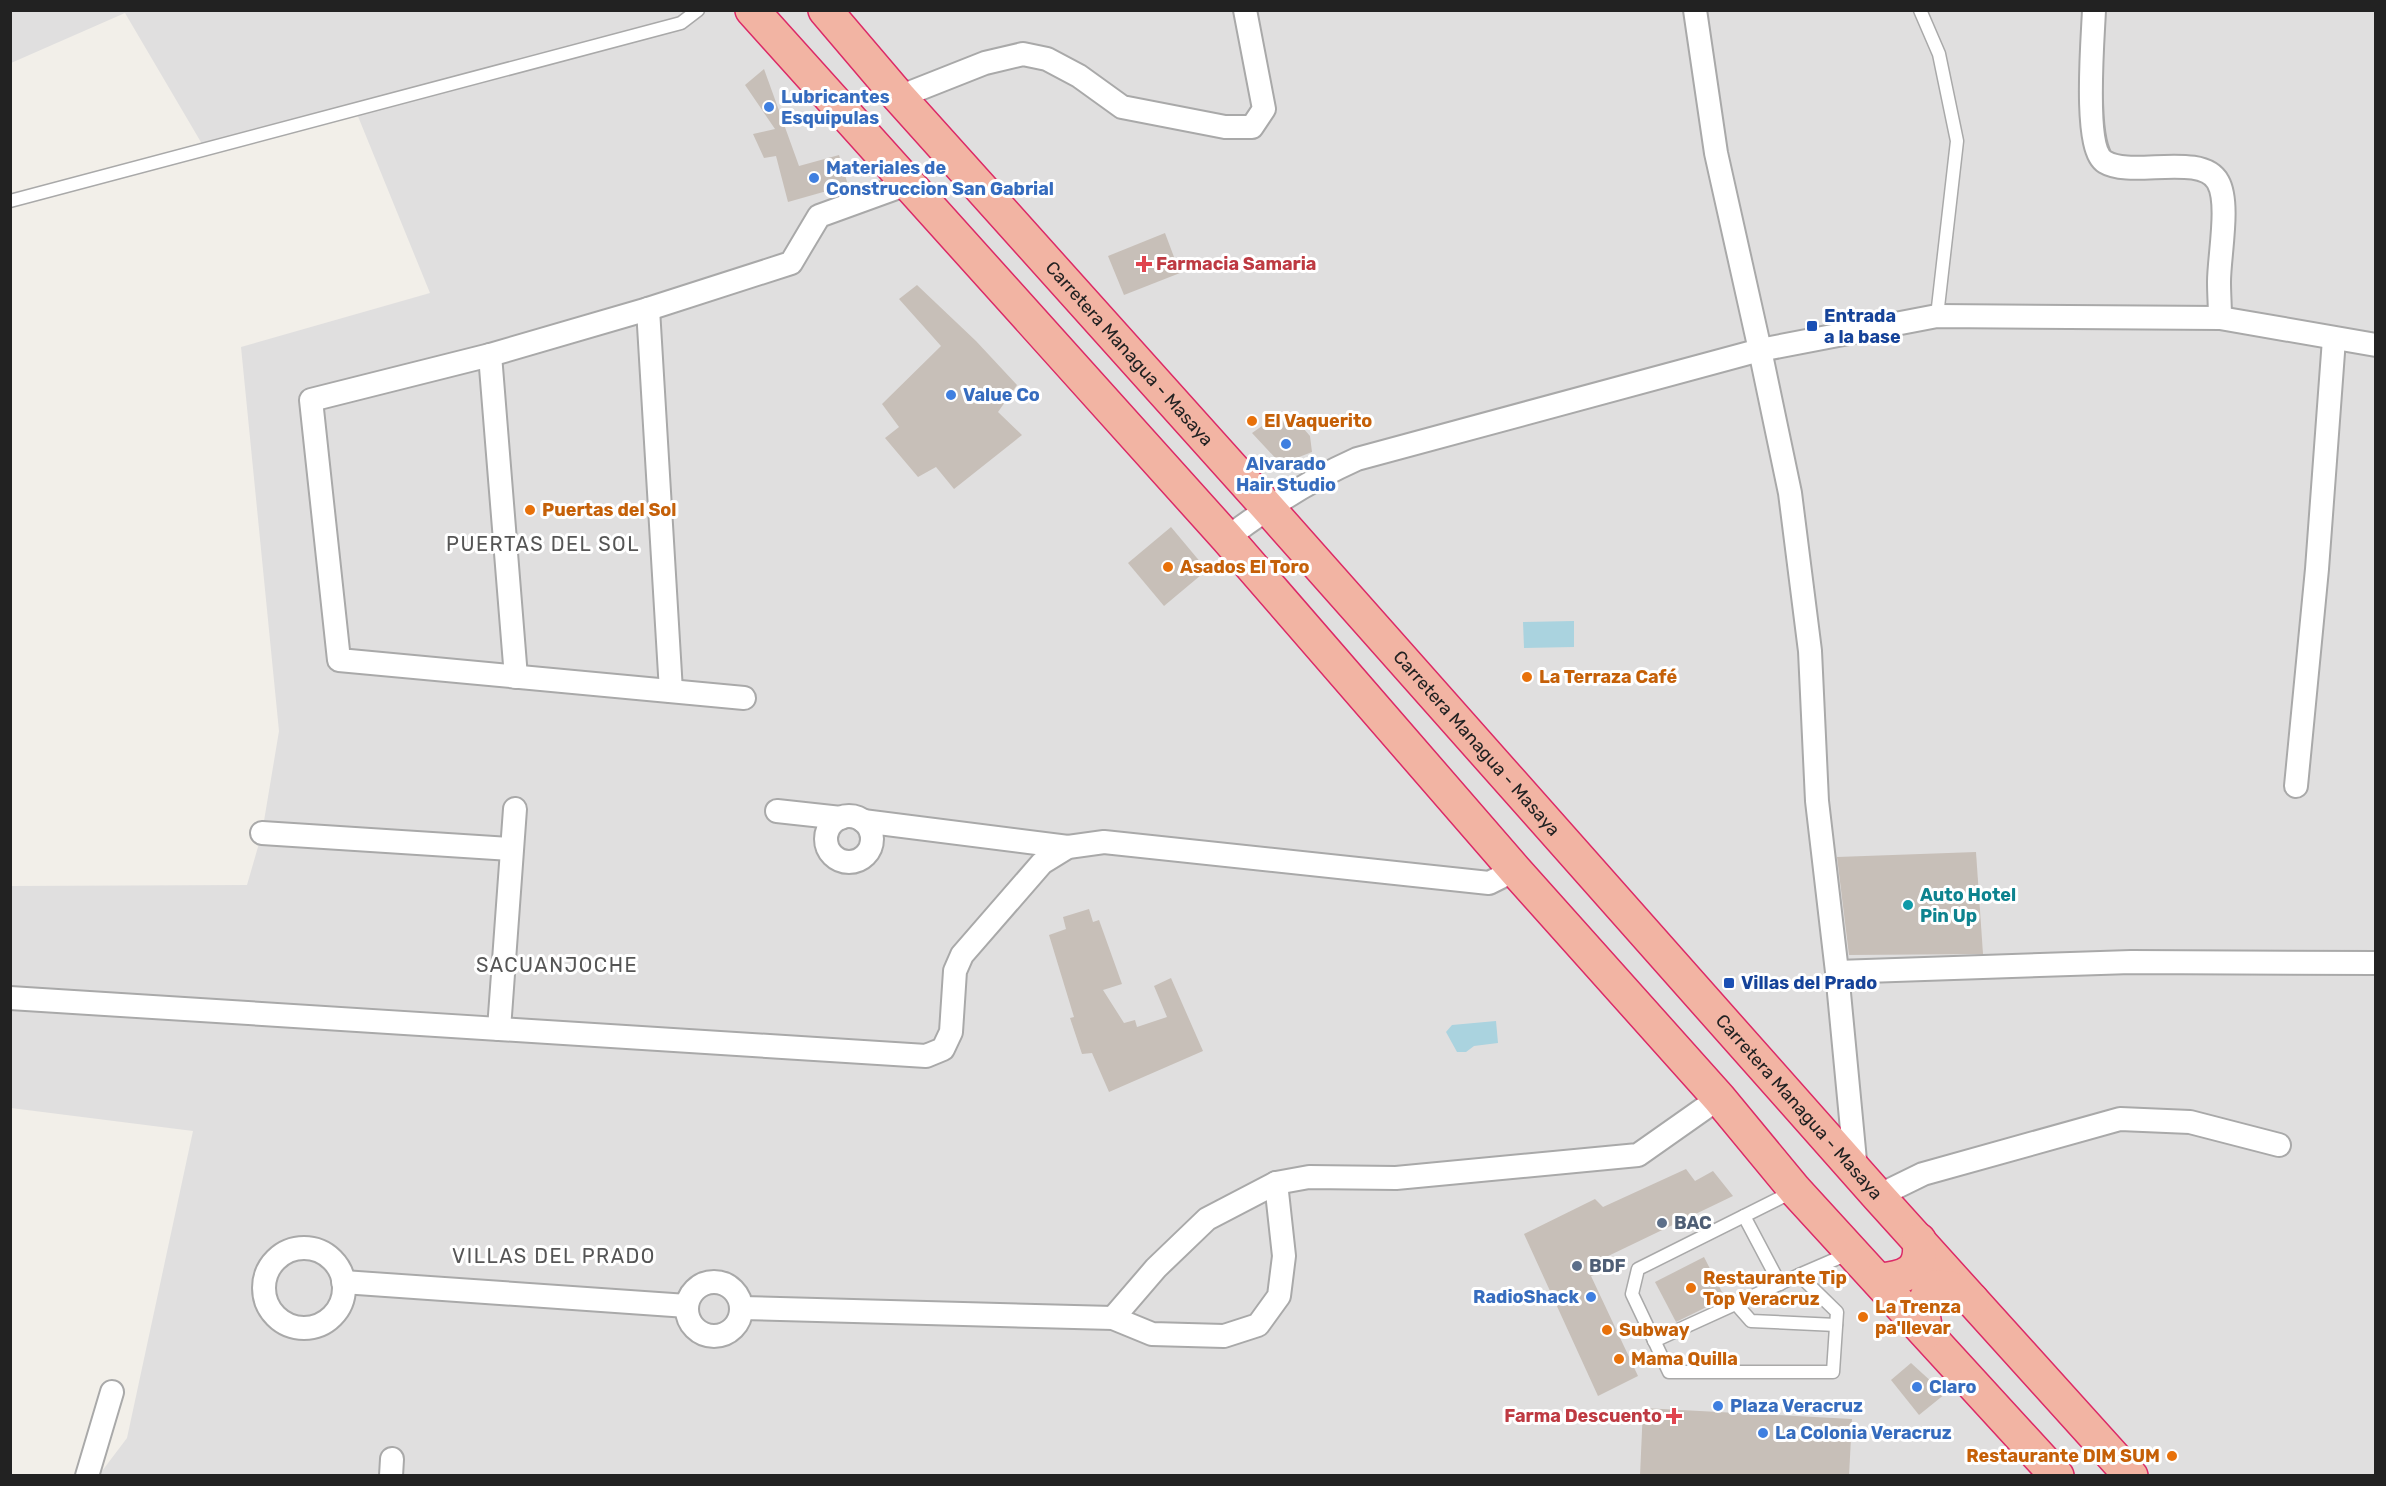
<svg xmlns="http://www.w3.org/2000/svg" width="2386" height="1486" font-family="Rubik,sans-serif">
<rect width="100%" height="100%" fill="#f2efe9"/>
<polygon fill="#e0dfdf" points="11,11 2375,11 2375,1475 99,1475 127,1438 193,1131 11,1108 11,886 247,885 262,833 279,731 241,347 430,293 355,109 205,149 125,13 11,63"/>
<g fill="#aad3df">
<polygon points="1574,621 1574,647 1524,648 1523,622"/>
<polygon points="1496,1021 1498,1043 1474,1046 1466,1052 1457,1052 1446,1032 1452,1025"/>
</g>
<g fill="#c7bfb8">
<polygon points="764,69 799,166 839,155 848,185 788,202 776,156 764,158 753,134 775,129 745,85"/>
<polygon points="1165,233 1180,273 1124,295 1108,256"/>
<polygon points="917,285 976,341 1017,385 998,412 1022,435 954,489 936,467 918,477 885,438 899,427 882,404 941,346 899,299"/>
<polygon points="1291,414 1310,436 1312,452 1281,464 1252,433 1272,419 1278,424"/>
<polygon points="1171,527 1207,570 1164,606 1128,563"/>
<polygon points="1976,852 1983,954 1849,955 1837,857"/>
<polygon points="1089,909 1093,922 1099,920 1122,984 1103,990 1124,1023 1135,1020 1137,1027 1167,1017 1154,986 1171,978 1203,1051 1109,1092 1092,1053 1082,1054 1070,1018 1074,1017 1049,935 1066,929 1063,917"/>
<polygon points="1686,1169 1695,1181 1713,1171 1733,1196 1604,1258 1608,1270 1591,1276 1638,1376 1598,1396 1524,1234 1595,1199 1603,1207"/>
<polygon points="1704,1257 1725,1298 1676,1322 1655,1282"/>
<polygon points="1911,1363 1945,1394 1919,1415 1891,1380"/>
<polygon points="1643,1408 1852,1419 1849,1476 1640,1476"/>
</g>
<g fill="none" stroke-linecap="round" stroke-linejoin="round">
<g stroke="#a9a9a9" stroke-width="15">
<g id="service">
<polyline points="1920,10 1939,54 1957,141 1937,316"/>
<polyline points="10,201 681,23 698,10"/>
<polyline points="1794,1191 1638,1269 1632,1294 1669,1372 1833,1372 1837,1312 1799,1275 1850,1253"/>
<polyline points="1744,1216 1780,1284"/>
<polyline points="1736,1304 1751,1321 1836,1325"/>
<polyline points="1654,1341 1799,1275"/>
</g>
</g>
<g stroke="#a9a9a9" stroke-width="26">
<g id="minor">
<polyline points="1695,10 1716,153 1760,350 1790,493 1810,651 1817,801 1837,972 1856,1171"/>
<path d="M2094,10C2093,37 2083,149 2105,162C2131,178 2202,152 2218,182C2230,203 2219,256 2219,282C2219,294 2220,306 2220,318"/>
<polyline points="899,97 985,63 1023,54 1047,59 1079,76 1122,107 1225,127 1252,127 1264,109 1245,10"/>
<polyline points="648,309 671,691"/>
<polyline points="490,355 516,677"/>
<path d="M1227,538C1268,507 1310,480 1357,459L1760,350L1937,316L2220,318L2376,345"/>
<polyline points="744,698 339,660 311,400 490,355 648,309 791,263 819,216 910,183"/>
<polyline points="2296,786 2317,569 2334,339"/>
<polyline points="777,811 841,818"/>
<circle cx="849" cy="839" r="23"/>
<polyline points="863,821 1068,847"/>
<polyline points="262,833 511,849"/>
<polyline points="1837,972 2131,962 2376,963"/>
<polyline points="10,998 926,1056 943,1049 951,1032 955,971 962,955 1042,863 1068,847 1104,842 1489,883 1515,870"/>
<polyline points="499,1029 515,809"/>
<polyline points="1878,1196 1923,1174 2120,1119 2190,1122 2279,1145"/>
<circle cx="304" cy="1288" r="40"/>
<polyline points="343,1282 687,1306"/>
<circle cx="714" cy="1309" r="27"/>
<polyline points="741,1308 1113,1318 1152,1334 1224,1336 1258,1325 1279,1296 1284,1256 1276,1183"/>
<polyline points="1113,1318 1156,1268 1207,1219 1276,1183 1309,1177 1396,1178 1638,1155 1719,1098"/>
<polyline points="87,1476 112,1392"/>
<polyline points="391,1476 392,1459"/>
</g>
</g>
<g stroke="#dc2a67" stroke-width="36">
<g id="trunk">
<polyline points="752,10 1227,538 1515,870 1719,1098 1795,1190 2057,1476"/>
<path id="s1" d="M825,10L899,97L1268,508L1878,1196L2131,1476"/>
<path d="M1879,1280C1907,1278 1923,1271 1919,1240"/>
<polyline points="1926,1332 1922,1308 1929,1292 1935,1287 1951,1288 1972,1300"/>
</g>
</g>
<use href="#service" stroke="#fff" stroke-width="12"/>
<use href="#minor" stroke="#fff" stroke-width="22"/>
<use href="#trunk" stroke="#f2b4a3" stroke-width="33"/>
</g>
<g fill="#3f7fe0" stroke="#fff" stroke-width="2">
<circle cx="769" cy="107" r="6"/>
<circle cx="814" cy="178" r="6"/>
<circle cx="951" cy="395" r="6"/>
<circle cx="1286" cy="444" r="6"/>
<circle cx="1591" cy="1297" r="6"/>
<circle cx="1917" cy="1387" r="6"/>
<circle cx="1718" cy="1406" r="6"/>
<circle cx="1763" cy="1433" r="6"/>
</g>
<g fill="#e0444e" stroke="#fff" stroke-width="2">
<path d="M1141 255h6v6h6v6h-6v6h-6v-6h-6v-6h6z"/>
<path d="M1671 1407h6v6h6v6h-6v6h-6v-6h-6v-6h6z"/>
</g>
<g fill="#1a4fb4" stroke="#fff" stroke-width="2">
<rect x="1806" y="320" width="12" height="12" rx="3"/>
<rect x="1723" y="977" width="12" height="12" rx="3"/>
</g>
<g fill="#e8710a" stroke="#fff" stroke-width="2">
<circle cx="1252" cy="421" r="6"/>
<circle cx="530" cy="510" r="6"/>
<circle cx="1168" cy="567" r="6"/>
<circle cx="1527" cy="677" r="6"/>
<circle cx="1691" cy="1288" r="6"/>
<circle cx="1863" cy="1317" r="6"/>
<circle cx="1607" cy="1330" r="6"/>
<circle cx="1619" cy="1359" r="6"/>
<circle cx="2172" cy="1456" r="6"/>
</g>
<circle fill="#0f9aa8" stroke="#fff" stroke-width="2" cx="1908" cy="905" r="6"/>
<g fill="#5c6f8a" stroke="#fff" stroke-width="2">
<circle cx="1662" cy="1223" r="6"/>
<circle cx="1577" cy="1266" r="6"/>
</g>
<g text-anchor="middle" stroke-width="6" stroke-linejoin="round" paint-order="stroke">
<g font-size="18" font-weight="bold" fill="#366cbe" stroke="#fff" text-anchor="start">
<text x="781" y="103">Lubricantes<tspan x="781" dy="21">Esquipulas</tspan></text>
<text x="826" y="174">Materiales de<tspan x="826" dy="21">Construccion San Gabrial</tspan></text>
<text x="963" y="401">Value Co</text>
<text x="1286" y="470" text-anchor="middle">Alvarado<tspan x="1286" dy="21">Hair Studio</tspan></text>
<text x="1579" y="1303" text-anchor="end">RadioShack</text>
<text x="1929" y="1393">Claro</text>
<text x="1730" y="1412">Plaza Veracruz</text>
<text x="1775" y="1439">La Colonia Veracruz</text>
</g>
<g font-size="18" font-weight="bold" fill="#be3a42" stroke="#fff" text-anchor="start">
<text x="1156" y="270">Farmacia Samaria</text>
<text x="1662" y="1422" text-anchor="end">Farma Descuento</text>
</g>
<g font-size="18" font-weight="bold" fill="#164399" stroke="#fff" text-anchor="start">
<text x="1824" y="322">Entrada<tspan x="1824" dy="21">a la base</tspan></text>
<text x="1741" y="989">Villas del Prado</text>
</g>
<g font-size="18" fill="#222" stroke="#fff">
<text dy="6" stroke="none"><textPath href="#s1" startOffset="459">Carretera Managua - Masaya</textPath></text>
<text dy="6" stroke="none"><textPath href="#s1" startOffset="981">Carretera Managua - Masaya</textPath></text>
<text dy="6" stroke="none"><textPath href="#s1" startOffset="1467">Carretera Managua - Masaya</textPath></text>
</g>
<g font-size="18" font-weight="bold" fill="#c56008" stroke="#fff" text-anchor="start">
<text x="1264" y="427">El Vaquerito</text>
<text x="542" y="516">Puertas del Sol</text>
<text x="1180" y="573">Asados El Toro</text>
<text x="1539" y="683">La Terraza Café</text>
<text x="1703" y="1284">Restaurante Tip<tspan x="1703" dy="21">Top Veracruz</tspan></text>
<text x="1875" y="1313">La Trenza<tspan x="1875" dy="21">pa'llevar</tspan></text>
<text x="1619" y="1336">Subway</text>
<text x="1631" y="1365">Mama Quilla</text>
<text x="2160" y="1462" text-anchor="end">Restaurante DIM SUM</text>
</g>
<g font-size="18" font-weight="bold" fill="#0d838f" stroke="#fff" text-anchor="start">
<text x="1920" y="901">Auto Hotel<tspan x="1920" dy="21">Pin Up</tspan></text>
</g>
<g font-size="18" font-weight="bold" fill="#4e5e75" stroke="#fff" text-anchor="start">
<text x="1674" y="1229">BAC</text>
<text x="1589" y="1272">BDF</text>
</g>
<g font-size="20" letter-spacing="1.5" fill="#555" stroke="#fff">
<text x="543" y="551">PUERTAS DEL SOL</text>
<text x="557" y="972">SACUANJOCHE</text>
<text x="554" y="1263">VILLAS DEL PRADO</text>
</g>
</g>
<rect width="2386" height="1486" fill="none" stroke="#222222" stroke-width="24"/>
</svg>
